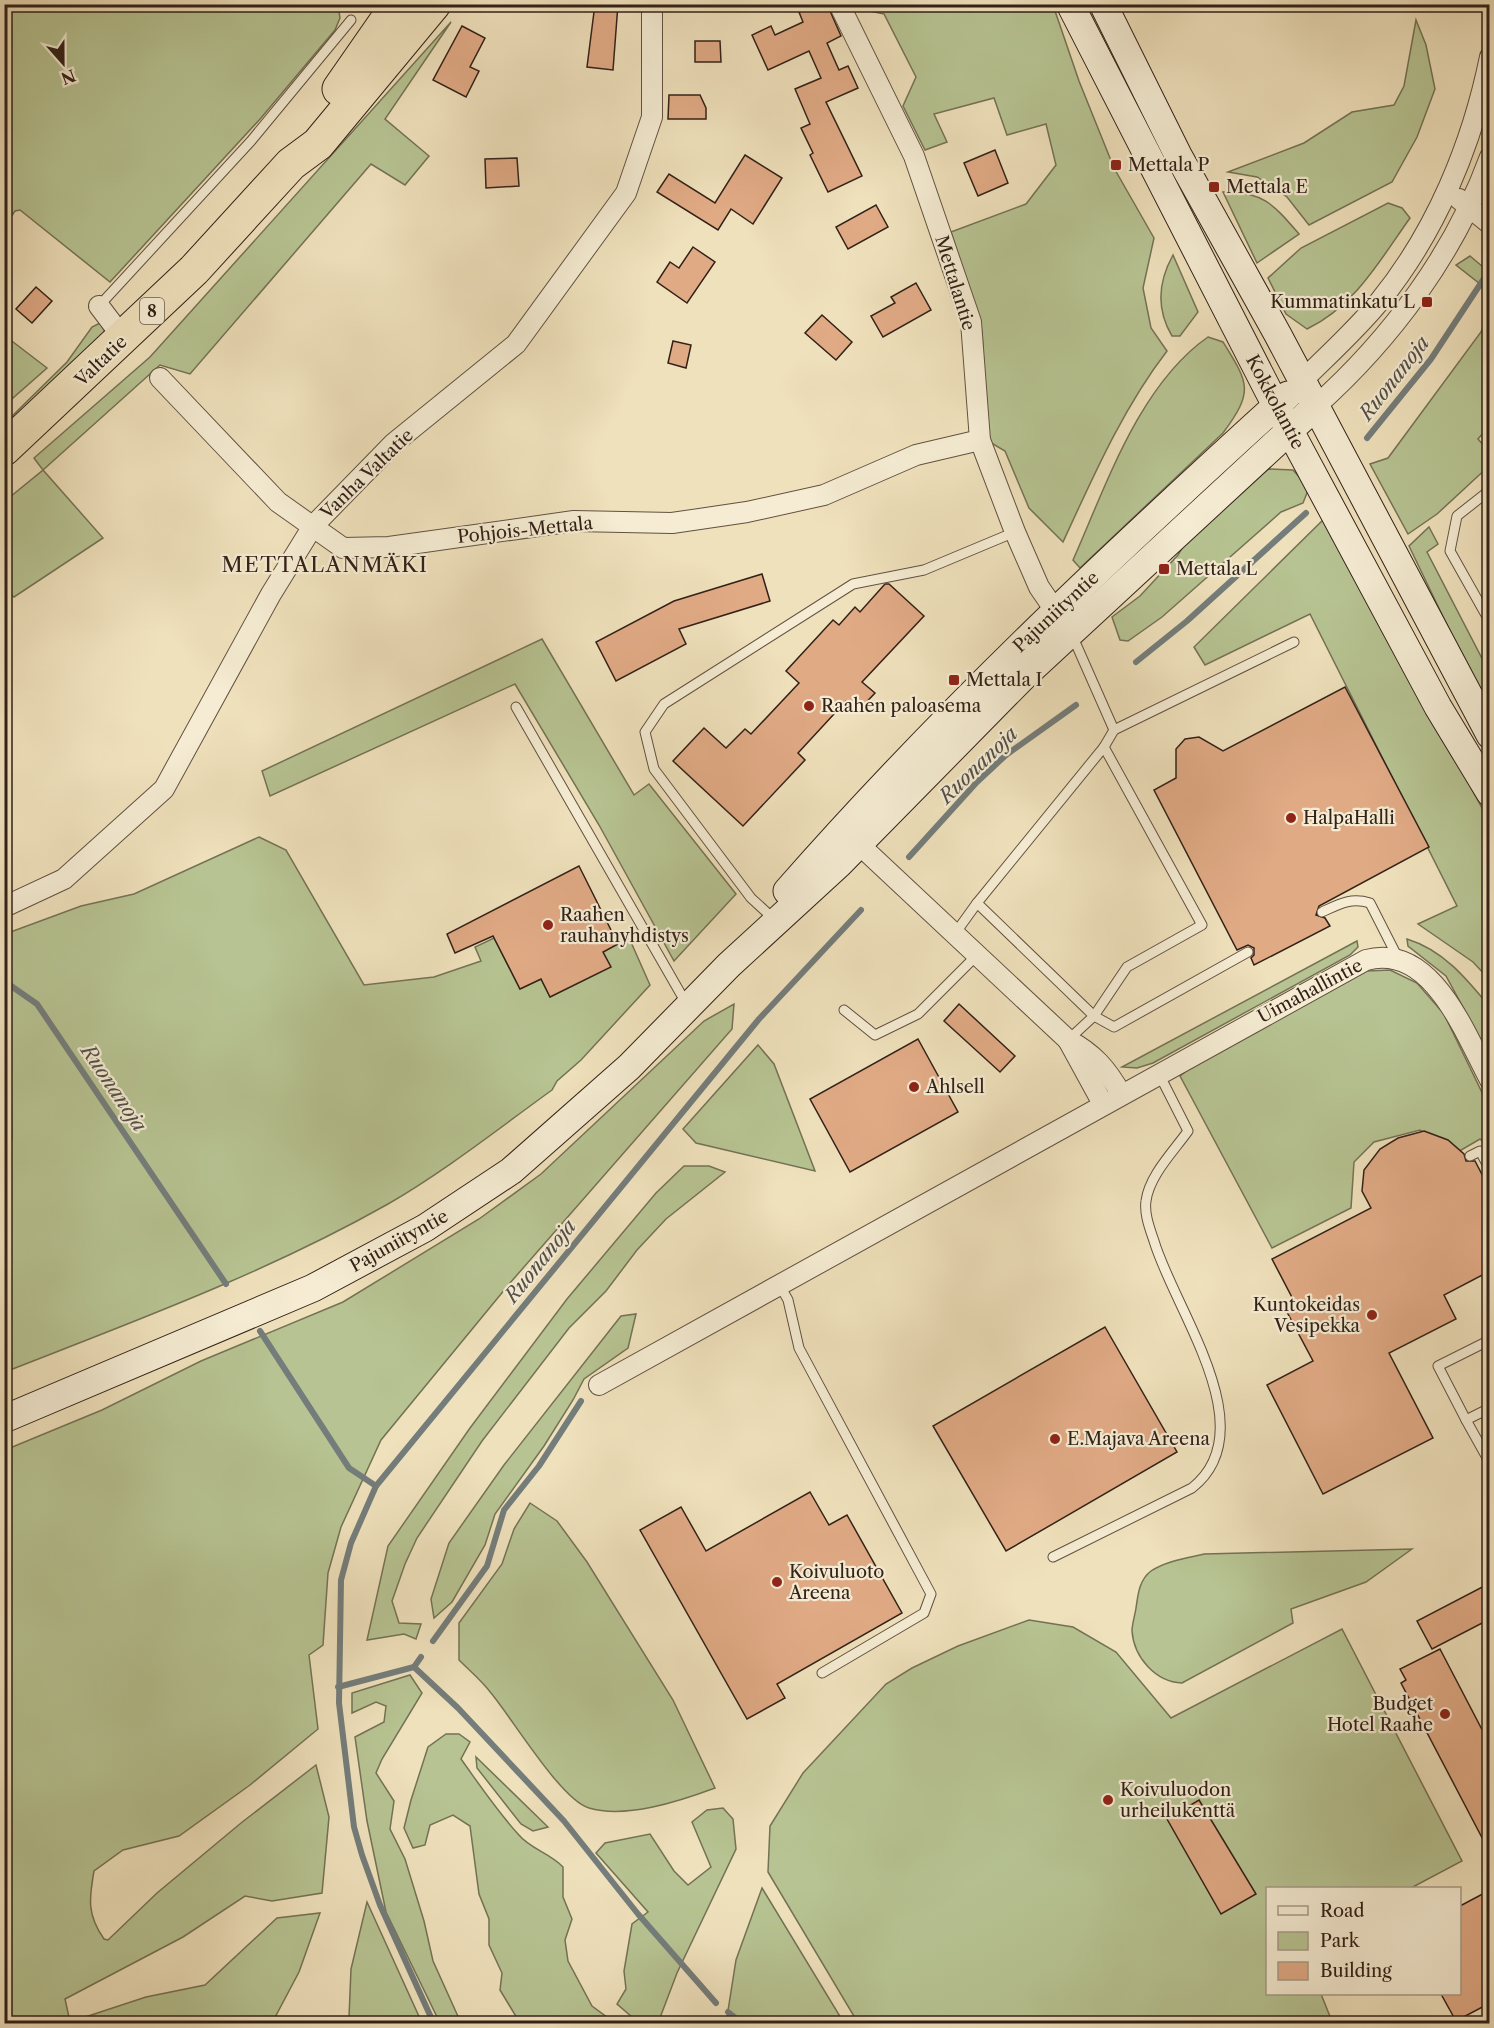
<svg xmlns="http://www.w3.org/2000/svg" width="1494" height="2028" font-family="'Libre Caslon Text',serif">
<rect width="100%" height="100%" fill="#efe1bc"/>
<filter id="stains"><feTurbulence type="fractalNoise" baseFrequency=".00333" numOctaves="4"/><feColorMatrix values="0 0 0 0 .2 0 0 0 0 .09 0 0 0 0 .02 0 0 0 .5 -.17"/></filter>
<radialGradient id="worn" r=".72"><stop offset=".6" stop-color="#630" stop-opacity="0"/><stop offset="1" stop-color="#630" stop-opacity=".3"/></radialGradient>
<g fill="#b7c392" stroke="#747255" stroke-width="1.5">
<polygon points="338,5 340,18 335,30 261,118 110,282 20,210 15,211 5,226 5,5"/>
<path d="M867,5H1053L1079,81L1114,168L1154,238L1143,288L1151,328L1167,351C1123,408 1093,477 1063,542L1029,508L1005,451L988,441L982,332L951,232L1026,204L1056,165L1046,124L1007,135L994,98L934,114L947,142L925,150L903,106L916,77L884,14L870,11Z"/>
<polygon points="1416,20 1426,45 1435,89 1417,137 1392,182 1309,225 1287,197 1257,177 1228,172 1304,143 1352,112 1394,105 1404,86"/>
<polygon points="451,22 385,119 429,156 405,185 371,164 190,374 160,365 43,470 103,538 14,597 5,590 5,501 43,470 34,458 150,357"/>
<path d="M1223,192C1263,191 1274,205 1299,234L1257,263Z"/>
<path d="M1388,203L1402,208L1410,218C1380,260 1355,306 1307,329L1286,314L1268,278L1301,248Z"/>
<path d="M1173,255L1198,312L1180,336H1172C1156,309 1158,282 1173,255Z"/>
<polygon points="1470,256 1489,272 1489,291 1456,265"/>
<polygon points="1489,313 1489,426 1478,439 1485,447 1489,446 1489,466 1437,514 1408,534 1370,464 1388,458 1481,332"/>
<polygon points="100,323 105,332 5,429 5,423 67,362 92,327"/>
<polygon points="4,335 47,368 5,405 4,405"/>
<path d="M1208,337L1223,342C1249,384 1254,391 1223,433L1080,568L1073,560C1106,486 1139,385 1208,337Z"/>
<polygon points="1269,469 1293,470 1309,488 1303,503 1281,512 1162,617 1128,641 1120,640 1112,617 1140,596 1178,555 1190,535 1248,479"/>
<polygon points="1325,518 1489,821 1489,979 1473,962 1418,924 1457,906 1310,614 1205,665 1194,647"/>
<polygon points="1429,527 1438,544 1427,552 1489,672 1489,712 1409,546"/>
<polygon points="542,639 634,795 649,784 736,894 674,961 599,825 515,684 270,796 262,771"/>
<path d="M259,837L286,850L364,985L434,977L481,961L475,947L494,938L520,989L541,979L550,997L610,967L603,952L618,944L614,935L626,931L650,985L581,1060L557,1081L552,1090C498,1129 445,1171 388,1204C266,1273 135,1321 5,1372L4,1149L12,1139L10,1023L5,1015V934L81,906L134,894Z"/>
<path d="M1407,939C1443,950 1466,978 1489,1006V1055L1446,976L1408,946Z"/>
<polygon points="1357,941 1358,947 1350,955 1153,1063 1137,1068 1122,1067"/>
<polygon points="1390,970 1417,983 1444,1014 1489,1107 1489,1148 1480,1139 1458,1152 1420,1130 1374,1142 1354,1162 1351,1208 1272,1248 1180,1076 1189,1069 1367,971"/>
<path d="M734,1004L732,1029L510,1283L381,1440L341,1527L328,1573L323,1645L309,1655L318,1729L250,1785L179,1836L123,1850L94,1871C89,1899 87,1915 104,1939L108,1940L157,1893L241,1823L316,1765L329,1817L322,1893L272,1901L245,1896L183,1937L65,1999L70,2022L146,1997L205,1985L277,1918L320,1913L299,1972L272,2023H5V1450L102,1410L201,1361L343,1302L479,1219L541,1174L704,1021Z"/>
<polygon points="758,1045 774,1064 815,1171 696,1143 683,1129"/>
<polygon points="684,1166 709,1166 725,1172 666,1219 637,1250 606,1291 569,1328 482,1441 417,1538 405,1564 392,1601 399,1623 421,1624 416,1639 404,1634 367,1640 388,1546 470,1428 567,1299 656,1193"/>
<polygon points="636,1314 628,1348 584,1379 573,1400 544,1446 495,1514 485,1545 452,1602 434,1618 431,1599 449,1543 504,1465 621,1316"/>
<path d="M530,1503L557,1521L587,1562L673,1700L715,1788C680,1801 626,1819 589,1808C561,1800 512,1718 491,1693C482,1681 470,1671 459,1660V1623L502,1564L514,1529Z"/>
<path d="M1412,1549L1366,1582L1291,1609L1293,1623L1182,1683C1156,1682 1134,1658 1132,1631C1132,1624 1135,1615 1136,1608C1138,1595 1139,1580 1151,1571C1166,1561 1187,1558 1204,1554Z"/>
<polygon points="1029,1620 1073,1627 1116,1652 1171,1718 1342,1629 1462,1861 1411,1888 1268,1888 1268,1994 1321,1994 1333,2024 858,2023 768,1872 770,1826 803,1773 886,1684 912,1668 958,1646"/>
<polygon points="410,1675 422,1693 382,1759 376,1773 394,1801 390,1829 405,1859 424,1921 433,1961 461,2023 440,2023 386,1912 367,1821 355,1737 384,1722 386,1706 376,1702 352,1713 352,1693"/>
<path d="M446,1734H459L470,1742L461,1759C479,1784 497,1811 518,1834C530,1849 550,1853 563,1867V1897L572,1919L565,1940L568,1961L592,2006L607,2017L624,2023H520L500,1990L502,1973L489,1945V1919L479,1894L470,1826L453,1815L430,1825L425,1845L413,1848L404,1828L411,1800L428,1747Z"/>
<polygon points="476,1757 548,1827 533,1831 521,1824 477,1768"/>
<polygon points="723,1808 733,1819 736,1849 677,1973 658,2023 639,2023 617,2004 626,1989 624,1971 632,1924 648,1912 596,1853 605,1843 650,1834 674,1871 688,1885 711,1867 692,1822 707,1810"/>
<polygon points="762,1888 844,2023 733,2023 727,2017 736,1960"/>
<polygon points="367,1902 422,2023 345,2023 349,2017 351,1969"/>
</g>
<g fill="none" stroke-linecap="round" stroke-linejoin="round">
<g stroke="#747d7b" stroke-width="6">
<polyline points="1367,438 1431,359 1485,277"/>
<polyline points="1136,662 1187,621 1306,513"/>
<polyline points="909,857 977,782 1006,755 1076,705"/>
<polyline points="4,981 37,1004 226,1284"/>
<polyline points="260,1331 349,1468 376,1486"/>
<polyline points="433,1641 487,1566 504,1510 539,1466 581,1401"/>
<polyline points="414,1667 421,1657"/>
<polyline points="338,1687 414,1667 458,1708 564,1821 638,1914 716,2003"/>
<polyline points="728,2012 743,2024"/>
<polyline points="434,2024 380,1905 362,1855 354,1827 339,1703 341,1580 351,1543 376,1486 759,1019 861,910"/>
</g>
</g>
<g fill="#e0aa85" stroke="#322118" stroke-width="1.5">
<polygon points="595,4 618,4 613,70 587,67"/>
<polygon points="815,4 827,4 841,36 827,43 839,70 848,66 858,88 826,102 862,176 828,192 810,155 813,153 801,128 810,124 795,89 821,78 809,51 768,70 752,35 771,26 775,35 803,22 799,12"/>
<polygon points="462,26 485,38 470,67 479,71 466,97 433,80"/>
<polygon points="695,41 720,41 721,62 695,62"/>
<polygon points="669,95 700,95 706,108 706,119 668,119"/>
<polygon points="995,150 1008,183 978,196 964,163"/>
<polygon points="745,155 782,178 753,224 731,209 718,230 657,192 669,174 715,203"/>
<polygon points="517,158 519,186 486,188 485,159"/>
<polygon points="876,205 888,227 848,249 836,227"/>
<polygon points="693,247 715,262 687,303 657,282 670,262 679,268"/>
<polygon points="916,283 931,310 883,337 871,316 895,303 891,297"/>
<polygon points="36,287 52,301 32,323 16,309"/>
<polygon points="822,315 852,342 836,360 805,333"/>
<polygon points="673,341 691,345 686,368 668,363"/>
<polygon points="762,574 770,601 679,629 686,644 616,681 596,642 674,601"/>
<polygon points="885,584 889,584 924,616 862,682 875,693 857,712 846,701 798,753 805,760 743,826 673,761 704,728 726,748 745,729 751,734 799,683 786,671 833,620 839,625 855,607 860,612"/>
<polygon points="1345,687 1429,847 1319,906 1316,915 1325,918 1330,926 1254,965 1251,958 1254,955 1254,948 1248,945 1237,950 1154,790 1176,778 1176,749 1185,739 1199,737 1223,751"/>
<polygon points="579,866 618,944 603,952 611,967 550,997 541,979 520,989 493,936 455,953 447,934"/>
<polygon points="959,1004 1015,1056 1000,1072 944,1021"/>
<polygon points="918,1039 958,1112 850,1172 810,1099"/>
<polygon points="1424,1131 1448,1140 1464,1154 1466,1161 1475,1161 1490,1190 1490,1271 1444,1295 1456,1319 1389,1353 1433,1438 1323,1494 1267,1385 1313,1361 1287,1312 1297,1307 1272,1259 1371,1208 1362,1191 1364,1170 1380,1149 1398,1138"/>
<polygon points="1105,1327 1177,1452 1006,1551 933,1426"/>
<polygon points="810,1492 829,1525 847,1515 902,1613 777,1684 785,1698 747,1719 640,1530 681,1507 706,1551"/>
<polygon points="1490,1583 1490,1619 1432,1649 1417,1621"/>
<polygon points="1440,1649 1490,1745 1490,1853 1401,1683 1406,1680 1400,1669"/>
<polygon points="1199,1800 1256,1894 1221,1914 1167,1819"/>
<polygon points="1490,1890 1490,2003 1456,2021 1441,1994 1460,1994 1460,1906"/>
</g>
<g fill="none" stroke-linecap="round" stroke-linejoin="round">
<g stroke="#615141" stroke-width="11">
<g id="lane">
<polyline points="99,306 251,141 351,20"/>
<polyline points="1490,490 1457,516 1450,551 1490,622"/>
<polyline points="1072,635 1114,730"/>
<polyline points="516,707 686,1003"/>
<polyline points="1104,747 977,903 1094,1016 1114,1027 1248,952"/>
<path d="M1322,912C1339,904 1351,897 1370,903L1399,960"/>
<polyline points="775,920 751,898 654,769 645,732 664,704 853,584 924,570 1015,532"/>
<polyline points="954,935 977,903"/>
<polyline points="844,1010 875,1035 918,1014 976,956"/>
<polyline points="1068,1040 1094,1016 1127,967 1202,925 1104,747 1114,730 1294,642"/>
<polyline points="1470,1156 1480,1151 1490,1170"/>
<polyline points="779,1284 788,1300 799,1348 931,1594 924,1613 822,1673"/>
<polyline points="1490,1340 1438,1366 1466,1420 1490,1408"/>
<polyline points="1466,1420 1490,1463"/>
<path d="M1053,1557L1192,1488C1266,1430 1174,1309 1154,1241C1150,1229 1144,1214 1146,1201C1149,1176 1173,1152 1188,1131L1159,1074"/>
</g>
</g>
<g stroke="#615141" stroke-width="22">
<g id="street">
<polyline points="839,4 914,156 971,322 980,440 1015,532 1039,587 1063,622"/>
<polyline points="1459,199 1490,224"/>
<polyline points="99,306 124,339"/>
<polyline points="160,378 278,502 343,548 389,547 574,521 672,523 747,512 824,495 916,455 980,440"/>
<path d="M1302,381C1328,355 1356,330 1379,302C1436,232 1472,145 1490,57"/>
<path d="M1316,406C1391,339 1455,253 1490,157"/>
<path d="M849,835L1068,1040C1093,1053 1107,1069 1121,1094"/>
<polyline points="4,907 64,879 164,789 271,594 313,526 394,443 516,344 626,193 652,117 652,4"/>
<polyline points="1068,1040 1103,1104"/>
<path d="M599,1385L1366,960C1432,942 1465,1034 1490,1080"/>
</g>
</g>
<g stroke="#322118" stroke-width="29">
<g id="secondary">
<polyline points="1070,4 1269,392 1438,707 1490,793"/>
<polyline points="1103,4 1178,155 1278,335 1490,735"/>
<path d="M787,891C942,714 1114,553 1288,395"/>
<polyline points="4,1419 313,1288 425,1228 511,1171 629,1067 729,965 839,864 1026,674 1316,406"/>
</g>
</g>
<g stroke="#322118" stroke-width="35">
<g id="highway">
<polyline points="339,89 398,4"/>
<polyline points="4,449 194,270 291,164 318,144 434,4"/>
</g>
</g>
<use href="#lane" stroke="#f5ecd3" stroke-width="9"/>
<use href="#street" stroke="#f5ecd3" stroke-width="20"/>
<use href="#secondary" stroke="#f5ecd3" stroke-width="27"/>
<use href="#highway" stroke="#efe1bc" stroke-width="33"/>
</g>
<g fill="#8f2418" stroke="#f5ecd3" stroke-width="2">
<rect x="1110" y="159" width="12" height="12" rx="3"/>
<rect x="1208" y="181" width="12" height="12" rx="3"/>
<rect x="1421" y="296" width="12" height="12" rx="3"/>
<rect x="1158" y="563" width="12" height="12" rx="3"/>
<rect x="948" y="674" width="12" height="12" rx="3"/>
<circle cx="809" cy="706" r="6"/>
<circle cx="1291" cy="818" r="6"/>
<circle cx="548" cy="925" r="6"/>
<circle cx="914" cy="1087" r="6"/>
<circle cx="1372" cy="1315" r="6"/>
<circle cx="1055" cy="1439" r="6"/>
<circle cx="777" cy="1582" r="6"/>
<circle cx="1445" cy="1714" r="6"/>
<circle cx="1108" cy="1800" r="6"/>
</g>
<g text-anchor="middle" stroke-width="4.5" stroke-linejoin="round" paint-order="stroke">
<rect fill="#f5ecd3" stroke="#6c5e50" stroke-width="1.5" x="140" y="298" width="24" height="26" rx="4.5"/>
<g font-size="16" font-weight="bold" fill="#322118">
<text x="152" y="317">8</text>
</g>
<g font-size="18" fill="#322118" stroke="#f5ecd3" text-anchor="start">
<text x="1128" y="171">Mettala P</text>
<text x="1226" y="193">Mettala E</text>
<text x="1415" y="308" text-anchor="end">Kummatinkatu L</text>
<text x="1176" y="575">Mettala L</text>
<text x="966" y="686">Mettala I</text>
<text x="821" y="712">Raahen paloasema</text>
<text x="1303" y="824">HalpaHalli</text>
<text x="560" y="921">Raahen<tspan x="560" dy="21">rauhanyhdistys</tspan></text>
<text x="926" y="1093">Ahlsell</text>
<text x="1360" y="1311" text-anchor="end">Kuntokeidas<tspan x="1360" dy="21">Vesipekka</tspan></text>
<text x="1067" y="1445">E.Majava Areena</text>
<text x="789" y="1578">Koivuluoto<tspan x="789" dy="21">Areena</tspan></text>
<text x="1433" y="1710" text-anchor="end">Budget<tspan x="1433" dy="21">Hotel Raahe</tspan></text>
<text x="1120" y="1796">Koivuluodon<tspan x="1120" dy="21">urheilukenttä</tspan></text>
</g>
<g font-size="18" fill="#322118" stroke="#f5ecd3">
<text transform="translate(955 283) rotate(73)" y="6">Mettalantie</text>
<text transform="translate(101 361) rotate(-44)" y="6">Valtatie</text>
<text transform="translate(1275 402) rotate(62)" y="6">Kokkolantie</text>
<text transform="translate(367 474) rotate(-44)" y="6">Vanha Valtatie</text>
<text transform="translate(525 530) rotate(-6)" y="6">Pohjois-Mettala</text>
<text transform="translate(1056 612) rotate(-43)" y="6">Pajuniityntie</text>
<text transform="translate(1310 991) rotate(-28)" y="6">Uimahallintie</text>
<text transform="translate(399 1241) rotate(-29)" y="6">Pajuniityntie</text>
</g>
<g font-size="20" font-style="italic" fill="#534f4a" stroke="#f5ecd3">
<text transform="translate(1394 378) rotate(-52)" y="7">Ruonanoja</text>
<text transform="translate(978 765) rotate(-44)" y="7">Ruonanoja</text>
<text transform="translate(114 1088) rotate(56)" y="7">Ruonanoja</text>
<text transform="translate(540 1261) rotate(-51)" y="7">Ruonanoja</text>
</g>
<g font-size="21" letter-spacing="1.5" fill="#322118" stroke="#f5ecd3">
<text x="325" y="572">METTALANMÄKI</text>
</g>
</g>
<rect width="1494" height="2028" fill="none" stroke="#efe1bc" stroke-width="24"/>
<rect x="6" y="6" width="1482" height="2016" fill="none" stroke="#322118" stroke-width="3"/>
<rect x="12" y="12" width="1470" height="2004" fill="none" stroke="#322118" stroke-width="1.5"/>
<rect x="1266" y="1887" width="195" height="108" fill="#f5ecd3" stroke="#a79b88" stroke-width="1.5"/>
<rect x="1278" y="1906" width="30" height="9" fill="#f5ecd3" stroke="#a79b88" stroke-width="1.5"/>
<text x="1320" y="1917" font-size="18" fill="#322118">Road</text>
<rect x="1278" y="1932" width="30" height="18" fill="#b7c392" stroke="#a79b88" stroke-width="1.5"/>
<text x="1320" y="1947" font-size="18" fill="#322118">Park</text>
<rect x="1278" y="1962" width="30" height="18" fill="#e0aa85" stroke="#a79b88" stroke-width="1.5"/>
<text x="1320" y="1977" font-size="18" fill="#322118">Building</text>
<g transform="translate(63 63) rotate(159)" stroke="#f5ecd3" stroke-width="4.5" paint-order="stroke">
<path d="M0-4.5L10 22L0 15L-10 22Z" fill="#322118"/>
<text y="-9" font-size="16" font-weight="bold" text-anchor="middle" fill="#322118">N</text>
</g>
<rect width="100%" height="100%" filter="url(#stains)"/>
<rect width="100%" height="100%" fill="url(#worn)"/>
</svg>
